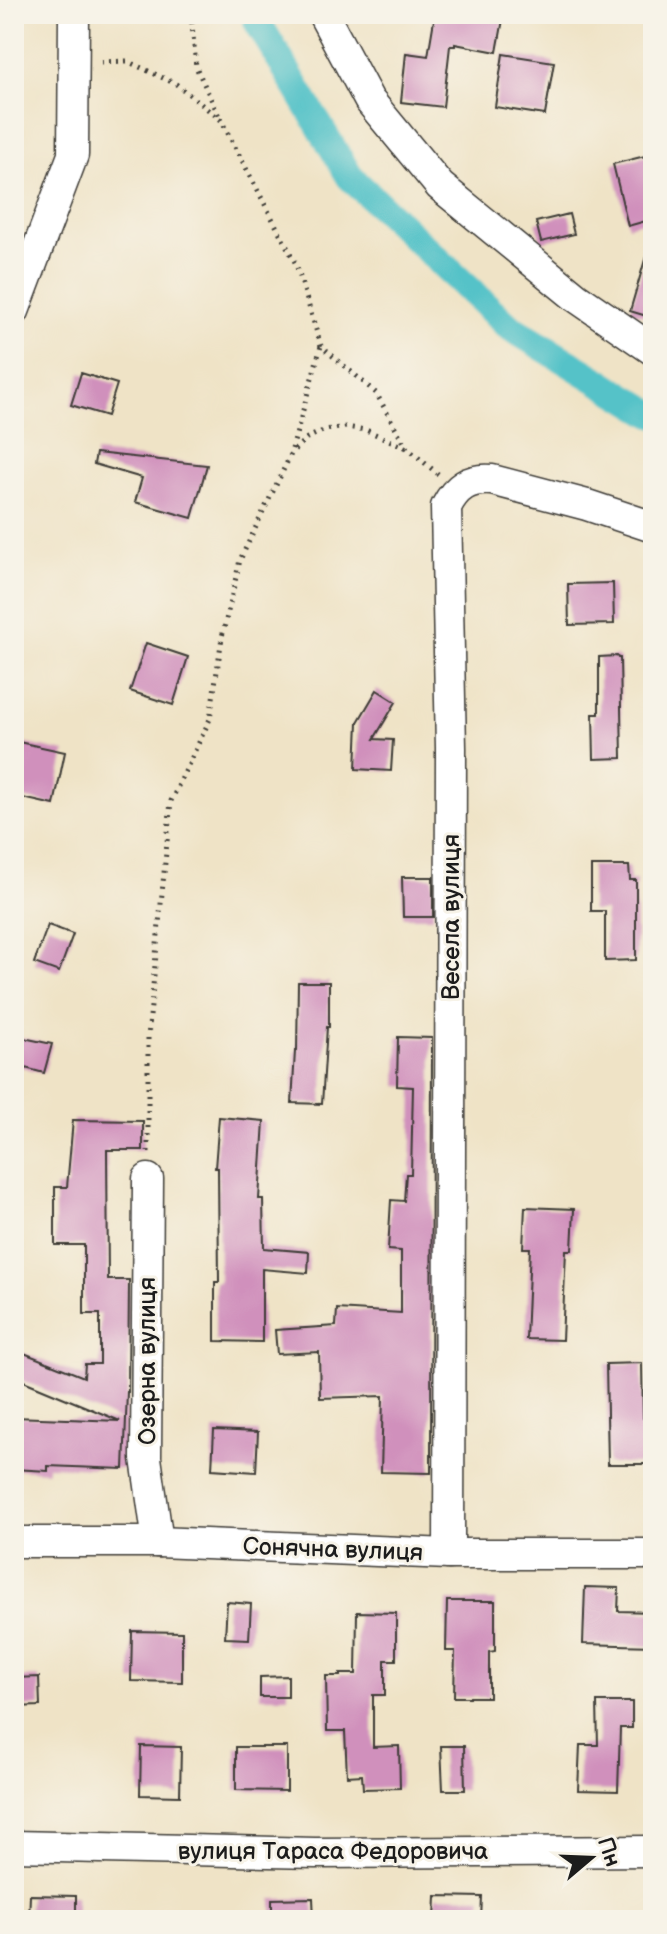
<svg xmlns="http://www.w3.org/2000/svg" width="667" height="1934" font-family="'Balsamiq Sans',sans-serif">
<rect width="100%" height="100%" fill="#f7f3e8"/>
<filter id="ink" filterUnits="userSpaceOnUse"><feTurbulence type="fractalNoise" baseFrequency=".0125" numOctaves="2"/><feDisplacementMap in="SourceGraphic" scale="16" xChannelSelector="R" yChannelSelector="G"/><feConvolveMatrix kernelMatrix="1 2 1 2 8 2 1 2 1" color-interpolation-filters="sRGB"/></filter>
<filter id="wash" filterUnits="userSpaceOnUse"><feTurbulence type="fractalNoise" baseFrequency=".006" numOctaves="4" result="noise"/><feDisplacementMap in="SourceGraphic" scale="32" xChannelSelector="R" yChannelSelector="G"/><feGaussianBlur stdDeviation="1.8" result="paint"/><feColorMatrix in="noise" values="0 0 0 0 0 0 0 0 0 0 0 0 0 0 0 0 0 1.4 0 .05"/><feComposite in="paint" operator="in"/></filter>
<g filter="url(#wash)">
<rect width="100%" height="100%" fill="#efe3c6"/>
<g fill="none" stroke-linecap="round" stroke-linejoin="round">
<polyline stroke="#54c2c8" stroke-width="28" points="255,14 257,21 350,177 508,326 653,414"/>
</g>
<g id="blocks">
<g fill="#d090bc">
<polygon points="435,14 504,14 497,52 455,44 455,46 450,46 443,107 401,102 406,53 428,56"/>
<polygon points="503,54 554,62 545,115 495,107"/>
<polygon points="653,154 653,219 628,226 613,164"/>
<polygon points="569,214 574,234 541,242 536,222"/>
<polygon points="647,253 653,254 653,318 630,311"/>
<polygon points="81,373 117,384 107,416 71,405"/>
<polygon points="96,453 207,465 192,518 135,502 142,478 94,464"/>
<polygon points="613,583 614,624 569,625 568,584"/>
<polygon points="146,643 188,657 173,705 130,691"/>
<polygon points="617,656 618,658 620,658 622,758 594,759 593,714 599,714 599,657"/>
<polygon points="377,690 396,702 374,739 393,740 391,771 356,769 358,722"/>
<polygon points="14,741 65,752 54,805 14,796"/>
<polygon points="591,866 629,866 630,880 636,880 636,960 605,961 605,911 591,911"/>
<polygon points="402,877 433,877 433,917 403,917"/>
<polygon points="48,925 73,934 59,972 34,963"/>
<polygon points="298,982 329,982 329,1027 327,1027 322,1104 292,1103 295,1051 297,1051"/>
<polygon points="14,1036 52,1044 44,1073 14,1065"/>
<polygon points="398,1037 432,1038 431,1473 381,1472 383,1396 320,1398 319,1352 277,1354 275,1330 336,1326 337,1309 401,1313 401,1251 388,1250 391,1200 404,1201 406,1174 411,1174 413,1087 397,1086"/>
<polygon points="219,1117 264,1121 259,1199 263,1199 264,1248 309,1252 308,1273 262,1269 262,1342 215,1341 215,1282 219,1282 218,1168 215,1168"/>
<polygon points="73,1120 143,1121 143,1150 107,1150 108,1280 129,1280 128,1392 127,1392 124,1469 48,1466 48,1471 14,1469 14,1417 120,1421 14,1377 14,1349 84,1377 85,1364 100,1364 100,1314 84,1314 84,1245 55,1245 55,1187 67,1187"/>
<polygon points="525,1207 574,1209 572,1250 566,1250 562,1340 526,1339 530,1248 523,1248"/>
<polygon points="642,1363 643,1418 650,1418 651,1464 608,1464 606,1364"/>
<polygon points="214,1430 258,1432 256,1472 212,1469"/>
<polygon points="585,1587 619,1588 618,1611 653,1612 653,1646 583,1644"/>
<polygon points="447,1601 495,1601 495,1651 489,1652 489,1697 454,1697 455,1651 446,1651"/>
<polygon points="227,1602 251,1604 249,1639 225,1638"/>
<polygon points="357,1612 396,1613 396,1660 385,1660 385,1695 373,1695 373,1747 399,1746 400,1788 363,1789 362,1775 347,1776 345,1731 327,1731 326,1676 340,1676 340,1674 356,1674"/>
<polygon points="132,1631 182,1632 182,1682 131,1681"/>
<polygon points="288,1676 288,1697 260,1697 260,1677"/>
<polygon points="39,1677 40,1706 14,1707 14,1678"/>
<polygon points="597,1702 632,1702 632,1728 620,1728 618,1791 578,1790 580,1745 598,1745"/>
<polygon points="141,1746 181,1747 180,1796 140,1795"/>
<polygon points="441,1746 464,1746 465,1790 443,1790"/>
<polygon points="236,1747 287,1747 287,1791 236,1790"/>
<polygon points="30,1895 76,1896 76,1920 29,1920"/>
<polygon points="436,1896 482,1897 481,1920 435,1920"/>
<polygon points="313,1898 314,1920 272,1920 272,1899"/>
</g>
</g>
</g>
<g filter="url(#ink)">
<use href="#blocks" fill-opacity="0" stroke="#3c3a36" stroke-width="2"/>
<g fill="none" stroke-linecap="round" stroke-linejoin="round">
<g stroke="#3c3a36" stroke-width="33">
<g id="street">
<polyline points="323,14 369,100 440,186 576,297 653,350"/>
<polyline points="14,311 73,155 74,14"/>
<polyline points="148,1179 146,1458 158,1542"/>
<polyline points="14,1542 158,1542 449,1554 653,1554"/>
<path d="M449,1554L451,748L446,507C456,487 469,478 492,480L587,505L653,527"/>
<polyline points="14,1846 315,1853 653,1851"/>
</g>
</g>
<g stroke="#3c3a36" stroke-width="5" stroke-dasharray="2 6" stroke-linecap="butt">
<polyline points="191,14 196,67 219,116"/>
<polyline points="101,62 127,61 176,84 221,120 296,264 321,346 376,393 407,448 438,474"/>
<polyline points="292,449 321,346"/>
<polyline points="148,1152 148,1037 171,801 210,719 222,637 240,560 292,452 307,438 325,430 346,427 366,430 407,448"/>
</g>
<use href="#street" stroke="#fff" stroke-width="30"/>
</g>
</g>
<g text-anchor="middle" stroke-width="6" stroke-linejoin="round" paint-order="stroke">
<g font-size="24" fill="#1c1c1c" stroke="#f7f3e8">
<text transform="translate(451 917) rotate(-90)" y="8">Весела вулиця</text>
<text transform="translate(147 1361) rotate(-90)" y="8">Озерна вулиця</text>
<text transform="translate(333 1549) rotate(2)" y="8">Сонячна вулиця</text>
<text x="333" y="1859">вулиця Тараса Федоровича</text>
</g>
</g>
<rect width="667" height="1934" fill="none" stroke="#f7f3e8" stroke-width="48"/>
<g transform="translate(591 1858) rotate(71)" stroke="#f7f3e8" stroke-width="6" paint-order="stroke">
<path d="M0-6L14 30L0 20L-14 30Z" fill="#1c1c1c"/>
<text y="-12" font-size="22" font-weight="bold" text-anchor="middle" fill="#1c1c1c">Пн</text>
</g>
</svg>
